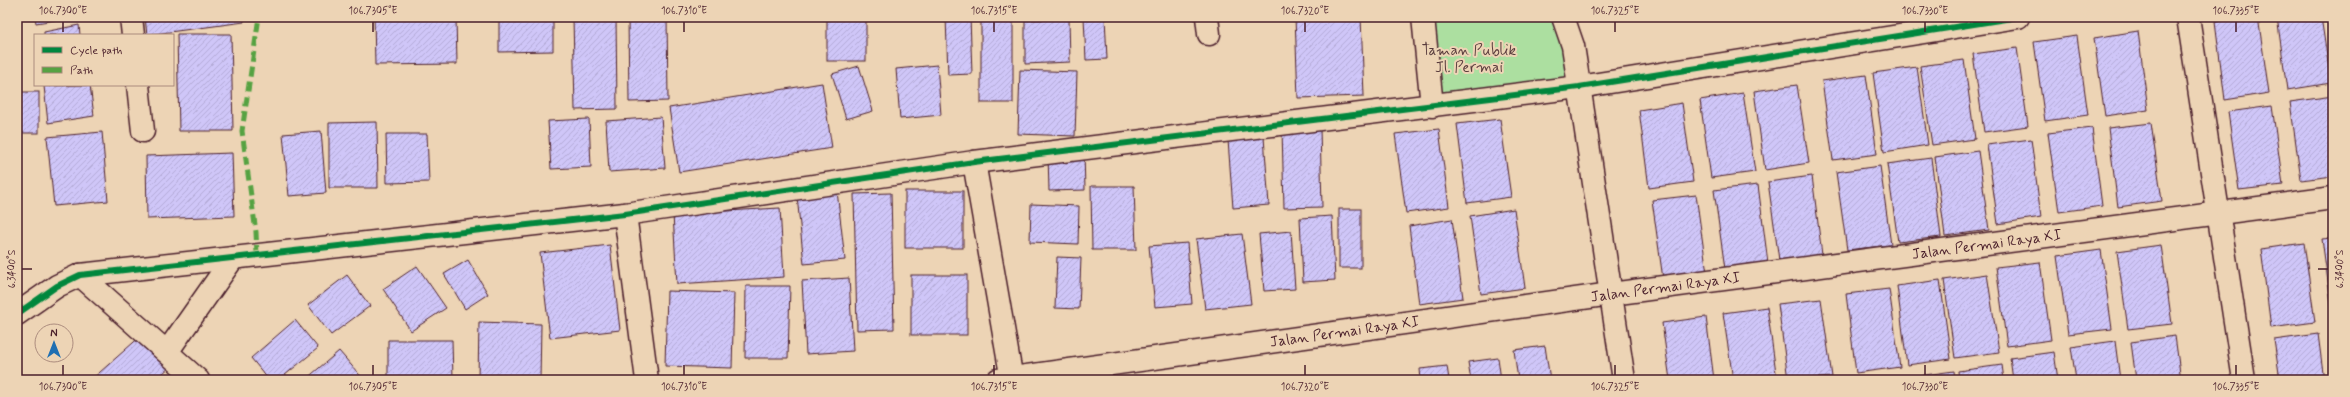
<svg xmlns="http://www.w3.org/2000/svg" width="2350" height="397" font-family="Mynerve,sans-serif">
<defs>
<pattern id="building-hatch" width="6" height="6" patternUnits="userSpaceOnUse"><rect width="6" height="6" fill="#cfc6f8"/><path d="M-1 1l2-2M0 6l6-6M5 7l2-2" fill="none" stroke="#b3aad5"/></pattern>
</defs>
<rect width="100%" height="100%" fill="#edd4b5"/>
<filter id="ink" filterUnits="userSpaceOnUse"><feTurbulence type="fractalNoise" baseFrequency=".025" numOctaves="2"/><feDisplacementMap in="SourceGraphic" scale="8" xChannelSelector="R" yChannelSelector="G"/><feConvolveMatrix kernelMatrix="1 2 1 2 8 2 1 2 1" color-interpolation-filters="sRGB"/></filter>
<g filter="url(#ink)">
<polygon fill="#acdfa0" stroke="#7b7f66" points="1423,17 1561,17 1579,87 1432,106"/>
<g fill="url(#building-hatch)" stroke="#4a1f2b">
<polygon points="35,17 73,17 36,23"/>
<polygon points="145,17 243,17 244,22 147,35"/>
<polygon points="374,17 456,17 457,64 375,65"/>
<polygon points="499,17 553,17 553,51 499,52"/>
<polygon points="573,17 616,17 617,109 575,110"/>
<polygon points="628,17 667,17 668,101 629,102"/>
<rect x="827" y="17" width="39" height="44"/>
<polygon points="946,17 970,17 972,74 948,75"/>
<rect x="981" y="17" width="32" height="86"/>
<polygon points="1084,17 1105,17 1107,59 1086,60"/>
<polygon points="1295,17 1361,17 1364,96 1298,98"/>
<polygon points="2244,17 2258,17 2269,93 2225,100 2215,21"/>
<polygon points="2277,17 2321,17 2331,83 2287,90"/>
<polygon points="1069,19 1070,62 1025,64 1025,20"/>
<polygon points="79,25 80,35 44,35 44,32"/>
<polygon points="2138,31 2148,110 2105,116 2094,38"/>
<polygon points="177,34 231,34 233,131 179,131"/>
<polygon points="2077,36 2088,115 2045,121 2034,42"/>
<polygon points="2017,48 2028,126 1984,132 1973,54"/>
<polygon points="1964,60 1975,139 1932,145 1920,66"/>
<polygon points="937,65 941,115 900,119 896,69"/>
<polygon points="859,66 873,111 846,119 832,74"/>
<polygon points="1917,67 1928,145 1884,152 1873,73"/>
<polygon points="1020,70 1077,72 1075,136 1018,134"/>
<polygon points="1866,75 1877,154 1833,160 1822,81"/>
<polygon points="822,83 832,148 679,172 669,108"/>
<polygon points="90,85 94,116 48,123 44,86"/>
<polygon points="1797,85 1809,163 1765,170 1754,91"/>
<rect x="17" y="92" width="22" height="41"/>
<polygon points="1743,93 1755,172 1711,178 1700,100"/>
<polygon points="2333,96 2333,176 2301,180 2290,102"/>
<polygon points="1682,103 1693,182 1649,188 1639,110"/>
<polygon points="2272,106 2283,185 2239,190 2228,112"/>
<polygon points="661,117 665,168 609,172 606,121"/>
<polygon points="589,119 591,167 551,169 548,121"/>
<polygon points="1500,119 1511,197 1467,203 1457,124"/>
<polygon points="377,122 378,188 329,188 329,123"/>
<polygon points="2151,123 2162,201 2118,207 2108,128"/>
<polygon points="2092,128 2102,206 2059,212 2048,133"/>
<polygon points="1282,129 1320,129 1322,207 1284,208"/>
<polygon points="1439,129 1449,207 1406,213 1395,134"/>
<polygon points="321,131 326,193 289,196 283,134"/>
<polygon points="102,132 108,201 54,206 47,137"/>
<polygon points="386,134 427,134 429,182 387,183"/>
<polygon points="1264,137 1269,205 1233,208 1228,140"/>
<polygon points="2031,139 2041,217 1998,224 1987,145"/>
<polygon points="1978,151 1989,230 1945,236 1935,157"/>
<polygon points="1084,152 1085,190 1049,191 1048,154"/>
<polygon points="232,153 234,216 147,219 146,156"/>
<polygon points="1931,158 1941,237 1898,242 1887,164"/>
<polygon points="1880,166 1891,245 1847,250 1836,172"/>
<polygon points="1812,176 1822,255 1779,260 1768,182"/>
<polygon points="1758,185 1768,263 1725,269 1714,190"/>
<polygon points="1091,186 1134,186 1136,250 1092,250"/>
<polygon points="837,191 845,260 804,264 797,196"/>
<rect x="905" y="191" width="58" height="57"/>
<polygon points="891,193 894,329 857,330 854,194"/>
<polygon points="1696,195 1707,273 1663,279 1652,200"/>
<polygon points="1031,204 1079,206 1078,244 1030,242"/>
<polygon points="780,208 784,277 677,284 673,214"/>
<rect x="1339" y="209" width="22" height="59"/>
<polygon points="1514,209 1525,288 1481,294 1470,216"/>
<polygon points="1332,216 1335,280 1303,282 1300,218"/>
<polygon points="1452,219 1463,298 1419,304 1409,226"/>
<polygon points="1291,231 1295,289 1264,291 1259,234"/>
<polygon points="1242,234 1251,304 1205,309 1196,239"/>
<polygon points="2333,238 2333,318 2322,239"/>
<polygon points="1187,243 1192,304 1155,307 1149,246"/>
<polygon points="2304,243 2315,322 2271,328 2261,249"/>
<polygon points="610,245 620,330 550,338 540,253"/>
<polygon points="2161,245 2172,324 2128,329 2117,251"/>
<polygon points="2101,250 2112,329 2068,334 2057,256"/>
<polygon points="1057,257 1081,258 1079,309 1055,308"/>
<polygon points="468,260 488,294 465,309 444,274"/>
<polygon points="2040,262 2051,340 2007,346 1996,267"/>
<polygon points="417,266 446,308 411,331 383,289"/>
<polygon points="1987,274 1999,352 1955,358 1944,280"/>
<polygon points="347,275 370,306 331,335 308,305"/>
<rect x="911" y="275" width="56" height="60"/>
<polygon points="849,278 853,351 806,354 802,281"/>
<polygon points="1940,280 1951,359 1907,365 1897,286"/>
<polygon points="746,286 790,286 788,358 745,358"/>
<polygon points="1889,289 1900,367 1856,373 1846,294"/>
<polygon points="667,291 734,293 732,368 665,366"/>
<polygon points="1821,299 1832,377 1788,380 1778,304"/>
<polygon points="1767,307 1777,380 1733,380 1723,313"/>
<polygon points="1706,317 1714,380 1670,380 1662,323"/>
<polygon points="295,320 318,348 279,380 269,380 251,358"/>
<polygon points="479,322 541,324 540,380 478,380"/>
<polygon points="2318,334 2324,380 2280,380 2274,340"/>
<polygon points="142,335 170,367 155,380 91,380"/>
<polygon points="2175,336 2181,380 2136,380 2131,342"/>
<polygon points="388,340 452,340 453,380 388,380"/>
<polygon points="2115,341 2120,380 2076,380 2071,347"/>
<polygon points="1545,346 1550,380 1518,380 1514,350"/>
<polygon points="339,351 364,380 305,380"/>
<polygon points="2054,352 2058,380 2013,380 2010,358"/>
<polygon points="1498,358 1501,380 1471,380 1468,362"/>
<polygon points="2002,365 2004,380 1959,380 1958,371"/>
<polygon points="1447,366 1449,380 1421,380 1420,369"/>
<polygon points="181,369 193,380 170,380"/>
<polygon points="1954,371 1955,380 1911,380 1910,377"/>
</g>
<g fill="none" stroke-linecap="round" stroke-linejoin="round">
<g stroke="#4a1f2b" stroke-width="25">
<g id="street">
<polyline points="131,17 133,35"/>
<polyline points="1207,17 1209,34"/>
<polyline points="1423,17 1432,106"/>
<polyline points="1563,17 1573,46 1624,380"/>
<polyline points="2188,17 2244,380"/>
<polyline points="138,85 143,131"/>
<polyline points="974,162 1012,380"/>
<polyline points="625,214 647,380"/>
<polyline points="80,275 198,380"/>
<polyline points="17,314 57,286 80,275 625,214 974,162 1579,87 2018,17"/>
<polyline points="167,352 233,258"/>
<path id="s1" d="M998,380L1611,294L2333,198"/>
</g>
</g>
<use href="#street" stroke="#edd4b5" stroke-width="22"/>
<polyline stroke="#56a243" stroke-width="5" stroke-dasharray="10 5" stroke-linecap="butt" points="257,255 256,232 242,131 259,17"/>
<g stroke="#edd4b5" stroke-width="8">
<polyline id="cycleway" points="17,314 57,286 80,275 625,214 974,162 1579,87 2018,17"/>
</g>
<use href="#cycleway" stroke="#00873e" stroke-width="6"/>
</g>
</g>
<path fill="none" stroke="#4a1f2b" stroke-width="1.5" d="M63,22V32M373,22V32M684,22V32M994,22V32M1305,22V32M1615,22V32M1925,22V32M2236,22V32M22,269H32M2318,269H2328M63,365V375M373,365V375M684,365V375M994,365V375M1305,365V375M1615,365V375M1925,365V375M2236,365V375"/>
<g text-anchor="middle" stroke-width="4" stroke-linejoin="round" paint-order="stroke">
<g font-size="15" fill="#593c3d" stroke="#edd4b5">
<text x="1469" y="55">Taman Publik<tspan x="1469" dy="17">Jl. Permai</tspan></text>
</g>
<g font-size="15" fill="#4a1f2b" stroke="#edd4b5">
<text dy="5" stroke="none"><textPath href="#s1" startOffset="998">Jalan Permai Raya XI</textPath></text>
<text dy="5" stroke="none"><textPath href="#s1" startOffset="674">Jalan Permai Raya XI</textPath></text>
<text dy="5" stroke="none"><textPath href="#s1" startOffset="350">Jalan Permai Raya XI</textPath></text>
</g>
</g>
<rect width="2350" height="397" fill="none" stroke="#edd4b5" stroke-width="44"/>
<rect x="34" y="34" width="140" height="52" fill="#edd4b5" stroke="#ac8c7e"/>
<rect x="42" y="47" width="20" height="6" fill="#00873e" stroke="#ac8c7e"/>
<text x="70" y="54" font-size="12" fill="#4a1f2b">Cycle path</text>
<rect x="42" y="67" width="20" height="6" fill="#56a243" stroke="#ac8c7e"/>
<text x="70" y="74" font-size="12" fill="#4a1f2b">Path</text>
<g transform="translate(54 343)"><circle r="19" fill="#edd4b5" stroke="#ac8c7e"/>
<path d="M0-3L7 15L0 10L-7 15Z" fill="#1f6fb2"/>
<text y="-6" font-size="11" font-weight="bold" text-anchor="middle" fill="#4a1f2b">N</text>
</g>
<rect x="22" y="22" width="2306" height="353" fill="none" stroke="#4a1f2b" stroke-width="1.5"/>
<g font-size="10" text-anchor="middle" fill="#4a1f2b">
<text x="63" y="14">106.7300°E</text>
<text x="373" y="14">106.7305°E</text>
<text x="684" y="14">106.7310°E</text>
<text x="994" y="14">106.7315°E</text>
<text x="1305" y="14">106.7320°E</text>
<text x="1615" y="14">106.7325°E</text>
<text x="1925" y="14">106.7330°E</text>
<text x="2236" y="14">106.7335°E</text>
<text transform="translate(11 269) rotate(-90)" y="4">6.3400°S</text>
<text transform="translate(2339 269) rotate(-90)" y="4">6.3400°S</text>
<text x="63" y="390">106.7300°E</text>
<text x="373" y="390">106.7305°E</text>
<text x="684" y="390">106.7310°E</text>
<text x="994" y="390">106.7315°E</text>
<text x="1305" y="390">106.7320°E</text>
<text x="1615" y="390">106.7325°E</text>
<text x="1925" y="390">106.7330°E</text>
<text x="2236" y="390">106.7335°E</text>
</g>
</svg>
